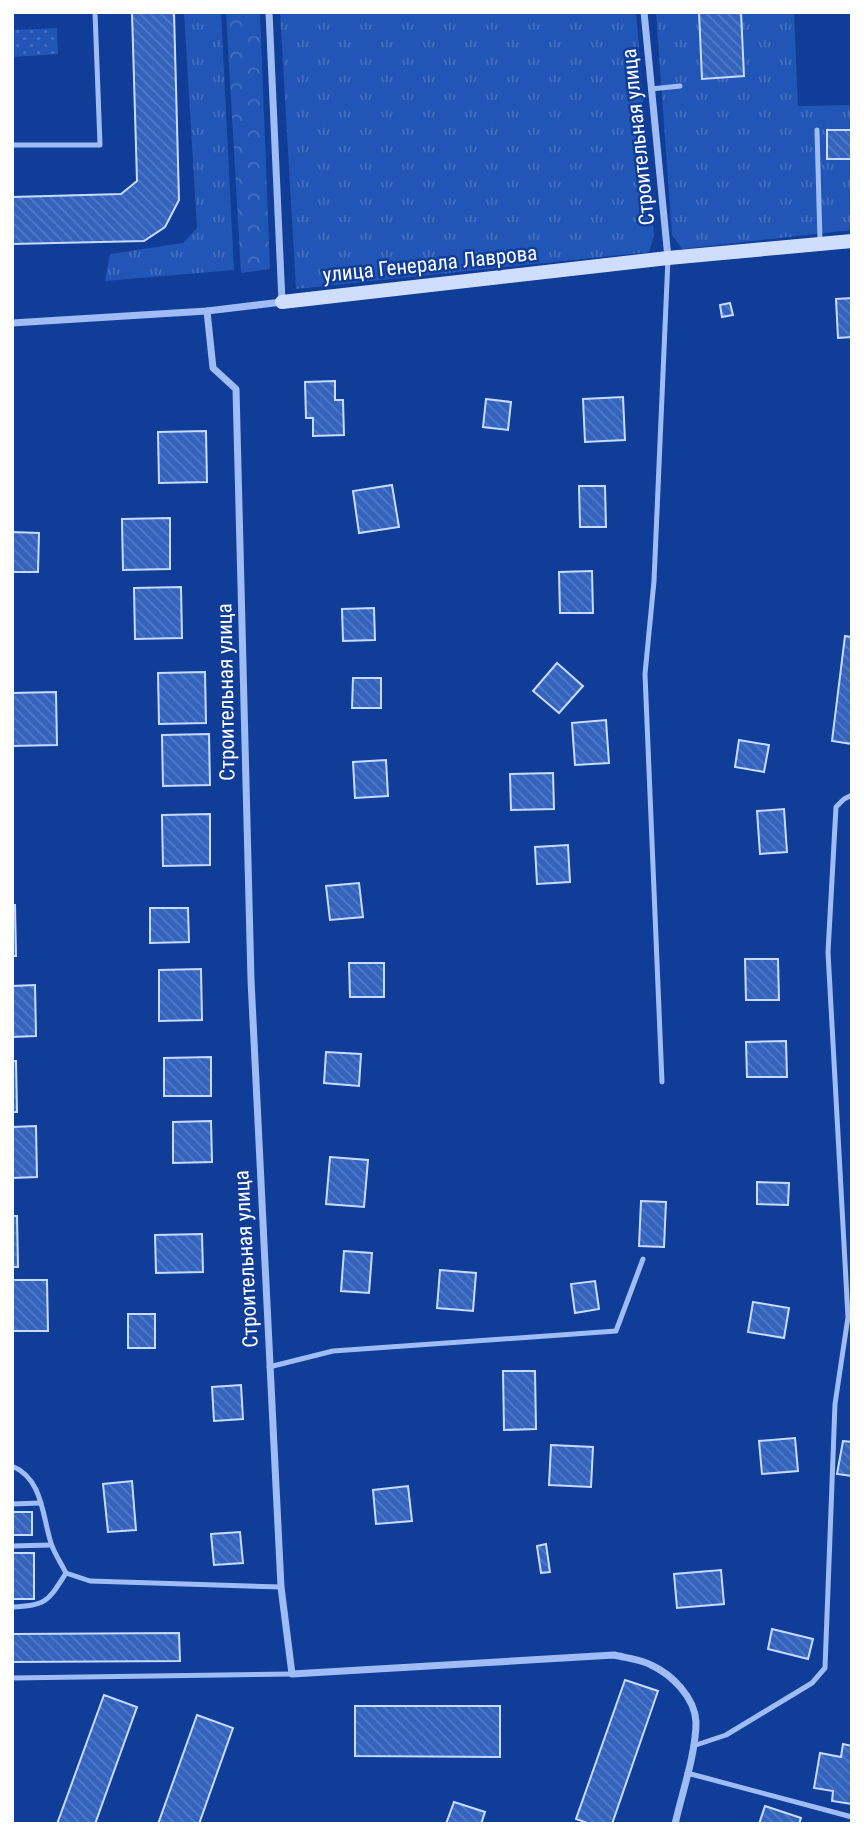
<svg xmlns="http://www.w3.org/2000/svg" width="864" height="1836" font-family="'Roboto Condensed',sans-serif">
<defs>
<pattern id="grass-tufts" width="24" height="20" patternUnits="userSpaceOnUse" patternTransform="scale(1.75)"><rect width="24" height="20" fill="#2256b6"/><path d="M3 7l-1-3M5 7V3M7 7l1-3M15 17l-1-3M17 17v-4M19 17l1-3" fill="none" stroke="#436fc1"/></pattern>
<pattern id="forest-crowns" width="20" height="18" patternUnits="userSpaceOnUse" patternTransform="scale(1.75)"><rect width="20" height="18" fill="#2256b6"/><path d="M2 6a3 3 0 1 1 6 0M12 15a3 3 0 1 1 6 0" fill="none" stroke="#436fc1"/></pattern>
<pattern id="park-dots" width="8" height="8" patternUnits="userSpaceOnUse" patternTransform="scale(1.75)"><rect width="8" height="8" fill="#2256b6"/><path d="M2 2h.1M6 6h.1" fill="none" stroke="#436fc1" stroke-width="1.8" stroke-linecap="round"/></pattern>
<pattern id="building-back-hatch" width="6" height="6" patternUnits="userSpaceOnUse" patternTransform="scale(1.75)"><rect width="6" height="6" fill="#3463bd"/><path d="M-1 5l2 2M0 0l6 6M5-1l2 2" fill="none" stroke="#527ac7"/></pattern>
</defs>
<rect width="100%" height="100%" fill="#103d97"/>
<g fill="url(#grass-tufts)">
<polygon points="184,12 221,12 234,270 105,281 110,254 183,243 197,228"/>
<polygon points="280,12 636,12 654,236 649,252 296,289"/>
<polygon points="656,12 794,12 798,106 852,105 852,230 682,249 672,235"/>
</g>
<polygon fill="url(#forest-crowns)" points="226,12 260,12 270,269 241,273"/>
<polygon fill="url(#park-dots)" points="57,28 58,54 12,57 12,30"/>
<g fill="url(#building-back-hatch)" stroke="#c7dbfe" stroke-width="2">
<polygon points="132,12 174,12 179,200 165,227 144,241 13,244 12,197 121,194 137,181"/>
<polygon points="699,12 741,12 744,76 702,79"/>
<rect x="827" y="130" width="25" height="29"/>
<polygon points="852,298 852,337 838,338 836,299"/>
<polygon points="730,303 733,315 722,317 720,305"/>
<polygon points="335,381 335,400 343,400 344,435 313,436 313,418 306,418 305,382"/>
<polygon points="623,397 625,440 585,442 583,399"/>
<polygon points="486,399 511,402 508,430 483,427"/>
<polygon points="206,431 207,482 159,483 158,432"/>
<polygon points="392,485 399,527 359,533 353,491"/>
<polygon points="579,486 605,486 606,527 580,527"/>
<polygon points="170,518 170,569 123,570 122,519"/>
<polygon points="12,532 39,533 38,572 12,572"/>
<polygon points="592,571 593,613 560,613 559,572"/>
<polygon points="181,587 182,638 135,639 134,588"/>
<polygon points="374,608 375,640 343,641 342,609"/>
<polygon points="845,636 852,637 852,744 832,741"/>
<polygon points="557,663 583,686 559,713 533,691"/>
<polygon points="205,672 206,723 159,724 158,673"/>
<polygon points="353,678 381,678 381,708 352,708"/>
<polygon points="56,692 57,745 12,746 12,693"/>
<polygon points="606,720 609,763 575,765 572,723"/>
<polygon points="209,734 210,785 163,786 162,735"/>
<polygon points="739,740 769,745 764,772 735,767"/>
<polygon points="386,760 388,796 355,798 353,762"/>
<polygon points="553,773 554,809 511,810 510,774"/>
<polygon points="784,809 787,852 760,854 757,811"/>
<polygon points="210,814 210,865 163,866 162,815"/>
<polygon points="568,845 570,882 537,884 535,847"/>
<polygon points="359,883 363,917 330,920 326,886"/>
<polygon points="12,905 15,905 16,956 12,956"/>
<polygon points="150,908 188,908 189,942 150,943"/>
<polygon points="745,959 778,959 779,1000 746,1000"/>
<polygon points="349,963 384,963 384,997 350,997"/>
<polygon points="201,969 202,1020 159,1021 159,970"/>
<polygon points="35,985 36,1036 12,1037 12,986"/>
<polygon points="786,1041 787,1077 747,1077 746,1042"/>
<polygon points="326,1052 361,1054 359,1086 324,1083"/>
<polygon points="211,1057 211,1096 164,1096 164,1058"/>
<polygon points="12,1061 16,1061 17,1112 12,1112"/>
<polygon points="211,1121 212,1162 173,1163 173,1122"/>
<polygon points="36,1126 37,1177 12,1178 12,1127"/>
<polygon points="330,1157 368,1160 364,1207 326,1204"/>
<polygon points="757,1182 789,1183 788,1205 757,1204"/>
<polygon points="641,1201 666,1202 664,1247 639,1246"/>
<polygon points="12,1216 17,1216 18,1267 12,1267"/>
<polygon points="202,1234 203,1272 156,1273 155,1235"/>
<polygon points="344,1251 372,1253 369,1293 341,1291"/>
<polygon points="440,1270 476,1273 473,1311 437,1308"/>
<polygon points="12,1280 47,1280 48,1331 12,1331"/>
<polygon points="595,1281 599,1309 575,1313 571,1284"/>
<polygon points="753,1302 789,1308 784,1338 748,1332"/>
<rect x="128" y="1314" width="27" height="34"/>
<polygon points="503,1371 535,1371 536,1429 504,1430"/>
<polygon points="241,1385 243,1419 214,1421 212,1387"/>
<polygon points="795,1438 798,1471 762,1474 759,1441"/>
<polygon points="843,1441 852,1442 852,1476 837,1474"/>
<polygon points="551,1445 593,1447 591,1487 549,1485"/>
<polygon points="132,1481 136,1530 108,1532 103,1484"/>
<polygon points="408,1486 412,1521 376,1524 373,1490"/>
<rect x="12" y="1512" width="20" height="23"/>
<polygon points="240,1532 243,1563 214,1565 211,1534"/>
<polygon points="546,1544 550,1572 541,1573 537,1546"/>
<rect x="12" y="1553" width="22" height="46"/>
<polygon points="721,1570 724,1604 677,1608 674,1574"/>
<polygon points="772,1629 813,1639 808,1659 768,1649"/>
<polygon points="179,1633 180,1661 12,1662 12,1634"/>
<polygon points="625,1680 658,1691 612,1824 590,1824 576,1819"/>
<polygon points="104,1695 137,1707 95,1824 57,1824"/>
<polygon points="355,1706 500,1706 500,1757 355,1756"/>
<polygon points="197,1715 233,1728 199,1824 158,1824"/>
<polygon points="843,1744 852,1746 852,1804 832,1801 833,1791 814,1788 820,1753 841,1757"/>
<polygon points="454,1802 485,1812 481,1824 446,1824"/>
<polygon points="765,1806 801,1818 799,1824 759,1824"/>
</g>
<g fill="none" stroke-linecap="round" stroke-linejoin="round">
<g stroke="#9fbdf4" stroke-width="5">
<polyline points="651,89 680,86"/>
<polyline points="817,130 820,241"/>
<polyline points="12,145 100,145 95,12"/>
<polyline points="662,1082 645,674 654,581 668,258"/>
<polyline points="269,1367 333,1351 616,1331 643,1259"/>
<path d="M12,1466C43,1479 42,1515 51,1543C54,1553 61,1563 66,1573"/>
<polyline points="12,1504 41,1503"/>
<polyline points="12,1546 51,1545"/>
<path d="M12,1607C47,1606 48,1601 66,1573L90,1581L281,1587"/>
<polyline points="12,1678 292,1674"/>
<polyline points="693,1746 726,1735 812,1683 825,1668 835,1404 848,1317 828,952 836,807 844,799 852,795"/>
<polyline points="687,1773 852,1817"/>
</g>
<g stroke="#9fbdf4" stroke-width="7">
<polyline points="644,12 668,258"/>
<path d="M207,311L213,368L236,389L251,980L281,1587L292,1674L614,1655C626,1658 640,1659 651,1665C671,1674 695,1697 696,1722C696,1753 682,1793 675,1824"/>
<polyline points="12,323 207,311 282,302 269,12"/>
</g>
<polyline stroke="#cfdefd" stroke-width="14" points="282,302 668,258 852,241"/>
</g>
<g text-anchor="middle" stroke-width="5" stroke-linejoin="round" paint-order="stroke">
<g font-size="21" fill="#fff" stroke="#103d97">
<text transform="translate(638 137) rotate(-96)" y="7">Строительная улица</text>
<text transform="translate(430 264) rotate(-6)" y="7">улица Генерала Лаврова</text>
<text transform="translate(226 692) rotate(-91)" y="7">Строительная улица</text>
<text transform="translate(246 1259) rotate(-93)" y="7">Строительная улица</text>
</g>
</g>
<rect width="864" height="1836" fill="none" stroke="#ffffff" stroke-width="28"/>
</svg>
